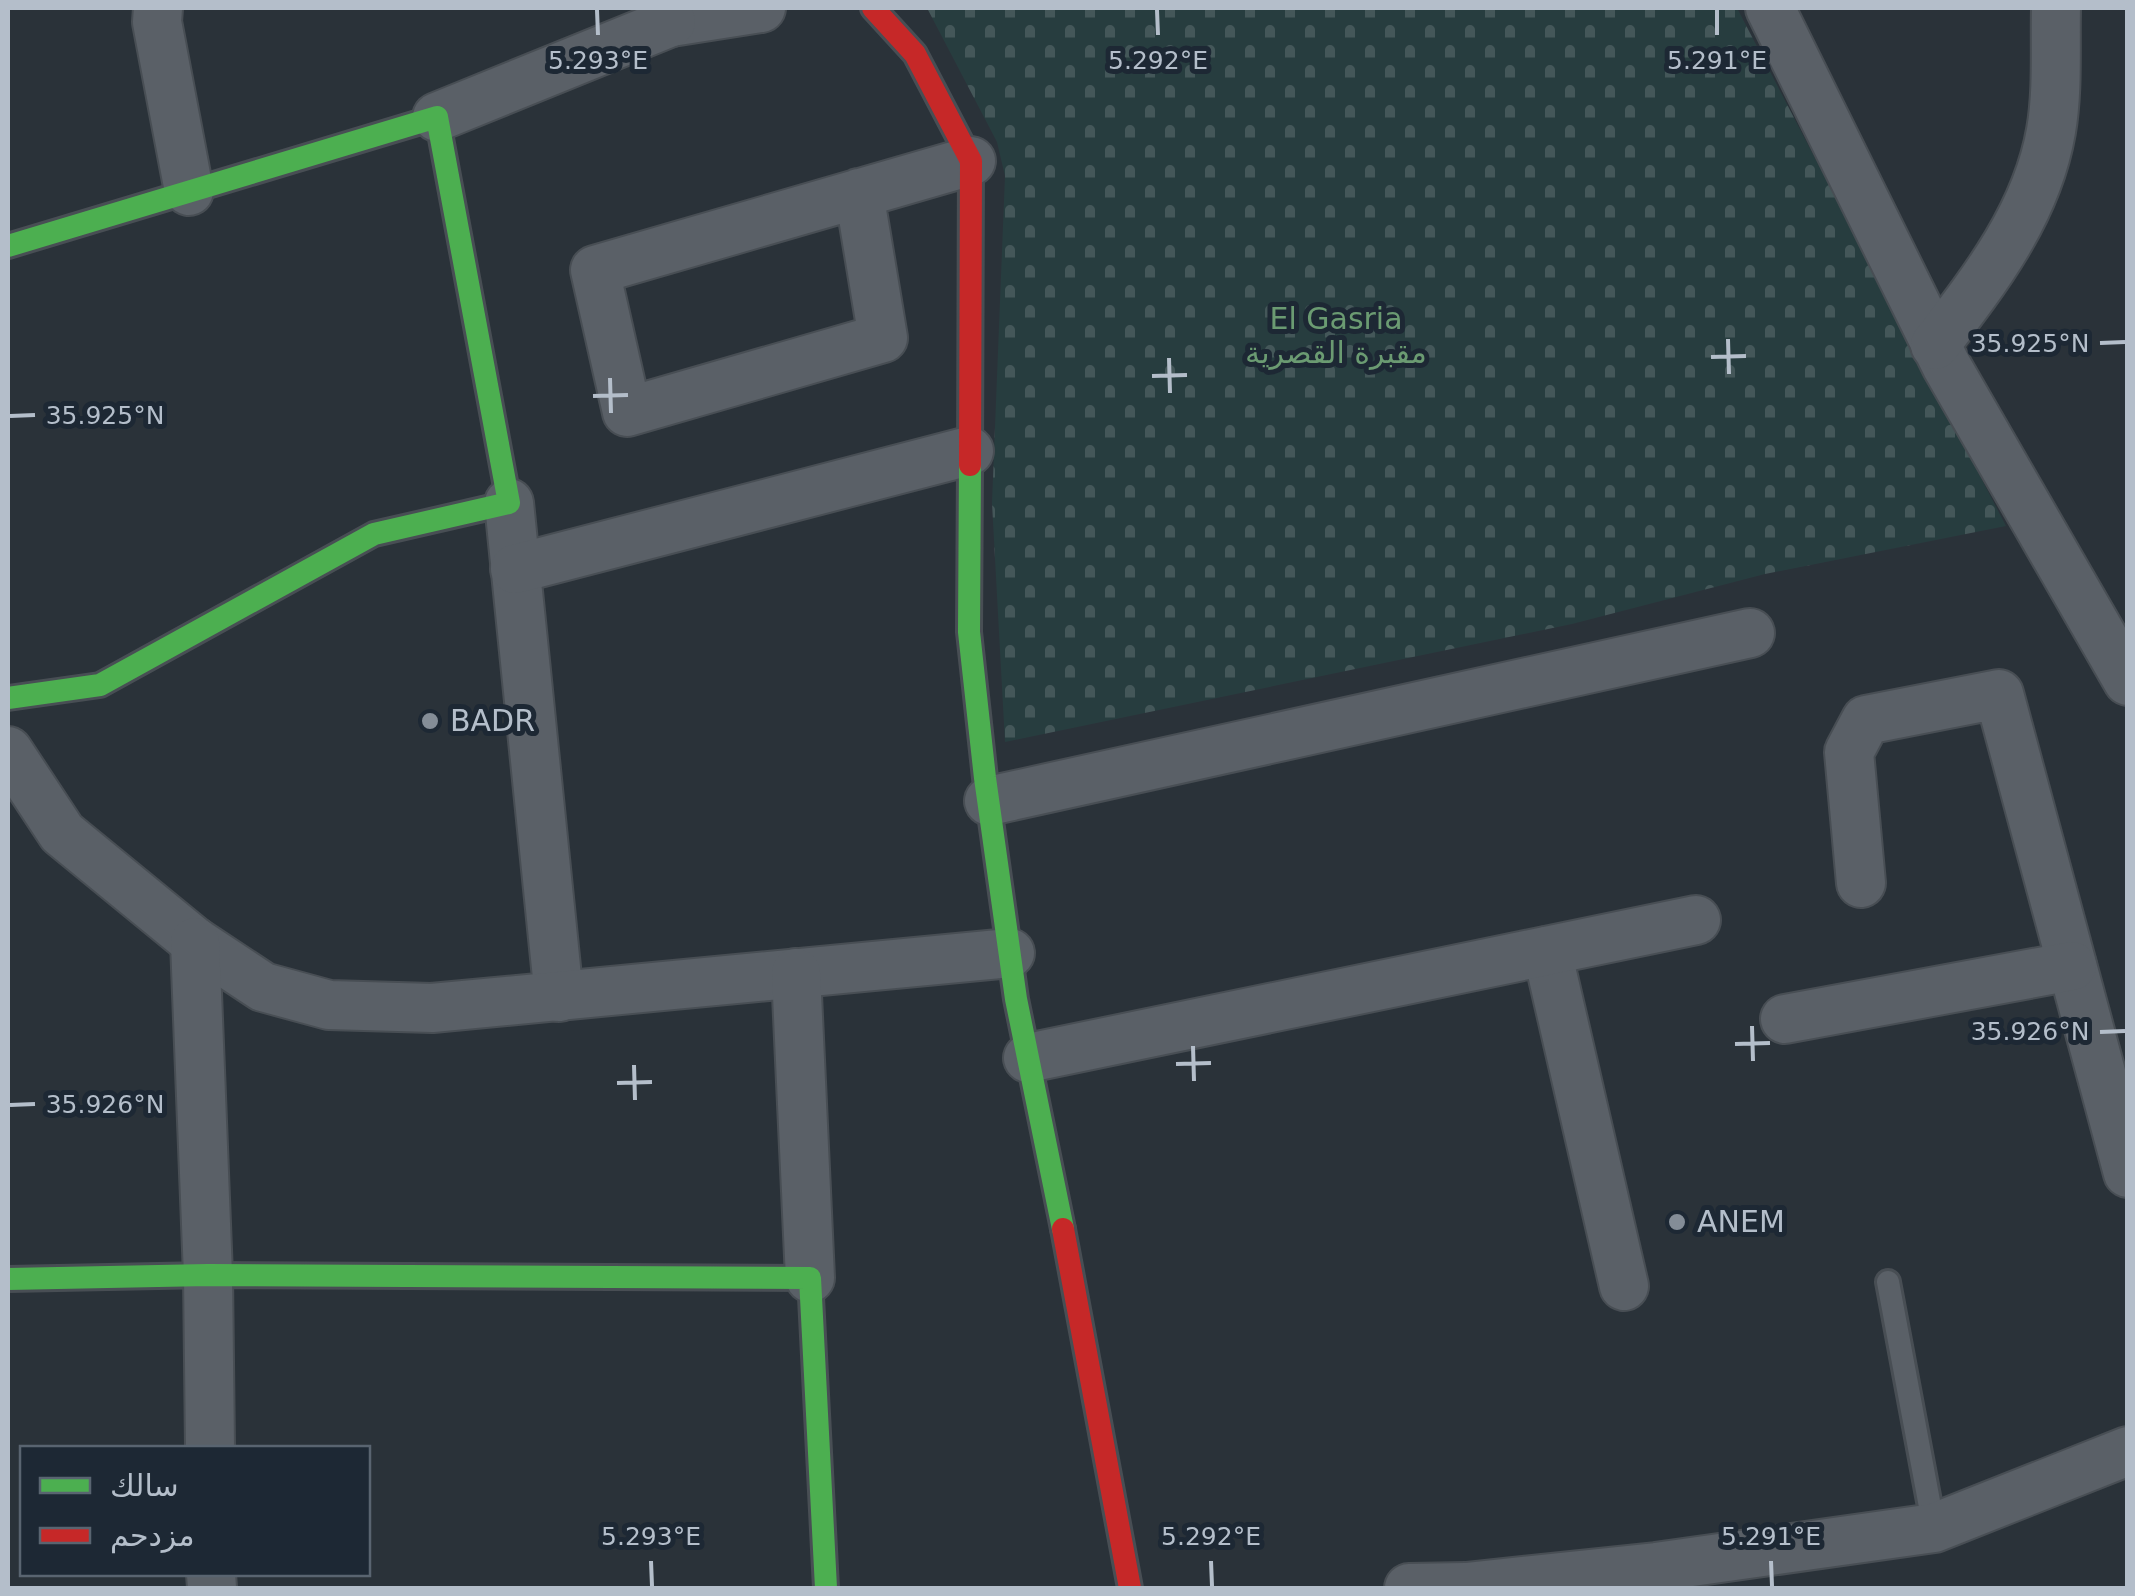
<svg xmlns="http://www.w3.org/2000/svg" width="2135" height="1596" font-family="'DejaVu Sans',Cairo,sans-serif">
<defs>
<pattern id="cemetery-stones" width="16" height="16" patternUnits="userSpaceOnUse" patternTransform="scale(2.5)"><rect width="16" height="16" fill="#273d3f"/><path d="M2 7V4a2 2 0 0 1 4 0v3zM10 15v-3a2 2 0 0 1 4 0v3z" fill="#445759"/></pattern>
</defs>
<rect width="100%" height="100%" fill="#2a3239"/>
<polygon fill="url(#cemetery-stones)" points="927,8 1737,8 2006,526 1765,574 1572,624 1005,742 992,503 1005,176 997,142"/>
<g fill="none" stroke-linecap="round" stroke-linejoin="round">
<g stroke="#484e54" stroke-width="28">
<polyline id="lane" points="1888,1282 1934,1528"/>
</g>
<g stroke="#484e54" stroke-width="52">
<g id="street">
<polyline points="158,8 157,22 189,191"/>
<polyline points="683,8 671,22 761,8"/>
<polyline points="1770,8 1946,365 2128,681"/>
<polyline points="437,117 671,22"/>
<polyline points="859,193 883,338 627,412 595,270 971,161"/>
<path d="M1935,345C1985,280 2037,213 2051,131C2058,91 2055,47 2056,8"/>
<polyline points="509,503 559,997"/>
<polyline points="515,569 969,451"/>
<polyline points="8,751 62,833 195,942 263,987 329,1005 432,1008 1010,953"/>
<polyline points="989,801 1750,633"/>
<polyline points="1861,883 1849,752 1866,720 1999,694 2128,1173"/>
<polyline points="195,942 208,1275 210,1448"/>
<polyline points="1547,951 1624,1286"/>
<polyline points="796,973 810,1278"/>
<polyline points="1785,1019 2072,966"/>
<polyline points="1028,1058 1696,920"/>
<polyline points="211,1574 212,1588"/>
<polyline points="1409,1588 1466,1587 1656,1567 1934,1528 2128,1451"/>
</g>
</g>
<g stroke="#484e54" stroke-width="28">
<g id="fast">
<polyline points="8,246 437,117 509,503 374,534 100,685 8,698"/>
<polyline points="970,465 969,632 985,778 1016,999 1063,1229"/>
<polyline points="8,1279 208,1275 810,1278 826,1588"/>
</g>
</g>
<g stroke="#484e54" stroke-width="28">
<g id="jam">
<polyline points="873,8 915,54 971,161 970,465"/>
<polyline points="1063,1229 1130,1588"/>
</g>
</g>
<use href="#lane" stroke="#5a6067" stroke-width="22"/>
<use href="#street" stroke="#5a6067" stroke-width="48"/>
<use href="#fast" stroke="#4caf50" stroke-width="22"/>
<use href="#jam" stroke="#c62828" stroke-width="22"/>
</g>
<path fill="none" stroke="#b4beca" stroke-width="4" d="M597,10L598,35M1157,10L1158,35M1717,10V35M1728,339L1729,374M2100,343L2125,342M1711,357L1746,356M1169,358L1170,393M1152,376L1187,375M610,378L611,413M593,396L628,395M10,416L35,415M1752,1026L1753,1061M2100,1032L2125,1031M1735,1044L1770,1043M1193,1046L1194,1081M1176,1064L1211,1063M634,1065L635,1100M617,1083L652,1082M10,1105L35,1104M651,1561L652,1586M1211,1561L1212,1586M1771,1561L1772,1586"/>
<g fill="#848d97" stroke="#1d2834" stroke-width="4">
<circle cx="430" cy="721" r="10"/>
<circle cx="1677" cy="1222" r="10"/>
</g>
<g text-anchor="middle" stroke-width="10" stroke-linejoin="round" paint-order="stroke">
<g font-size="30" fill="#6b9b72" stroke="#1d2834">
<text x="1336" y="329">El Gasria<tspan x="1336" dy="34">مقبرة القصرية</tspan></text>
</g>
<g font-size="30" fill="#b4beca" stroke="#1d2834" text-anchor="start">
<text x="450" y="731">BADR</text>
<text x="1697" y="1232">ANEM</text>
</g>
</g>
<g font-size="25" text-anchor="middle" fill="#b4beca" stroke="#1d2834" stroke-width="10" stroke-linejoin="round" paint-order="stroke">
<text x="598" y="69">5.293°E</text>
<text x="1158" y="69">5.292°E</text>
<text x="1717" y="69">5.291°E</text>
<text x="2030" y="352">35.925°N</text>
<text x="105" y="424">35.925°N</text>
<text x="2030" y="1040">35.926°N</text>
<text x="105" y="1113">35.926°N</text>
<text x="651" y="1545">5.293°E</text>
<text x="1211" y="1545">5.292°E</text>
<text x="1771" y="1545">5.291°E</text>
</g>
<rect width="2135" height="1596" fill="none" stroke="#b4beca" stroke-width="20"/>
<rect x="20" y="1446" width="350" height="130" fill="#1d2834" stroke="#596470" stroke-width="2.5"/>
<rect x="40" y="1478" width="50" height="15" fill="#4caf50" stroke="#596470" stroke-width="2.5"/>
<text x="110" y="1496" font-size="30" fill="#b4beca">سالك</text>
<rect x="40" y="1528" width="50" height="15" fill="#c62828" stroke="#596470" stroke-width="2.5"/>
<text x="110" y="1546" font-size="30" fill="#b4beca">مزدحم</text>
</svg>
